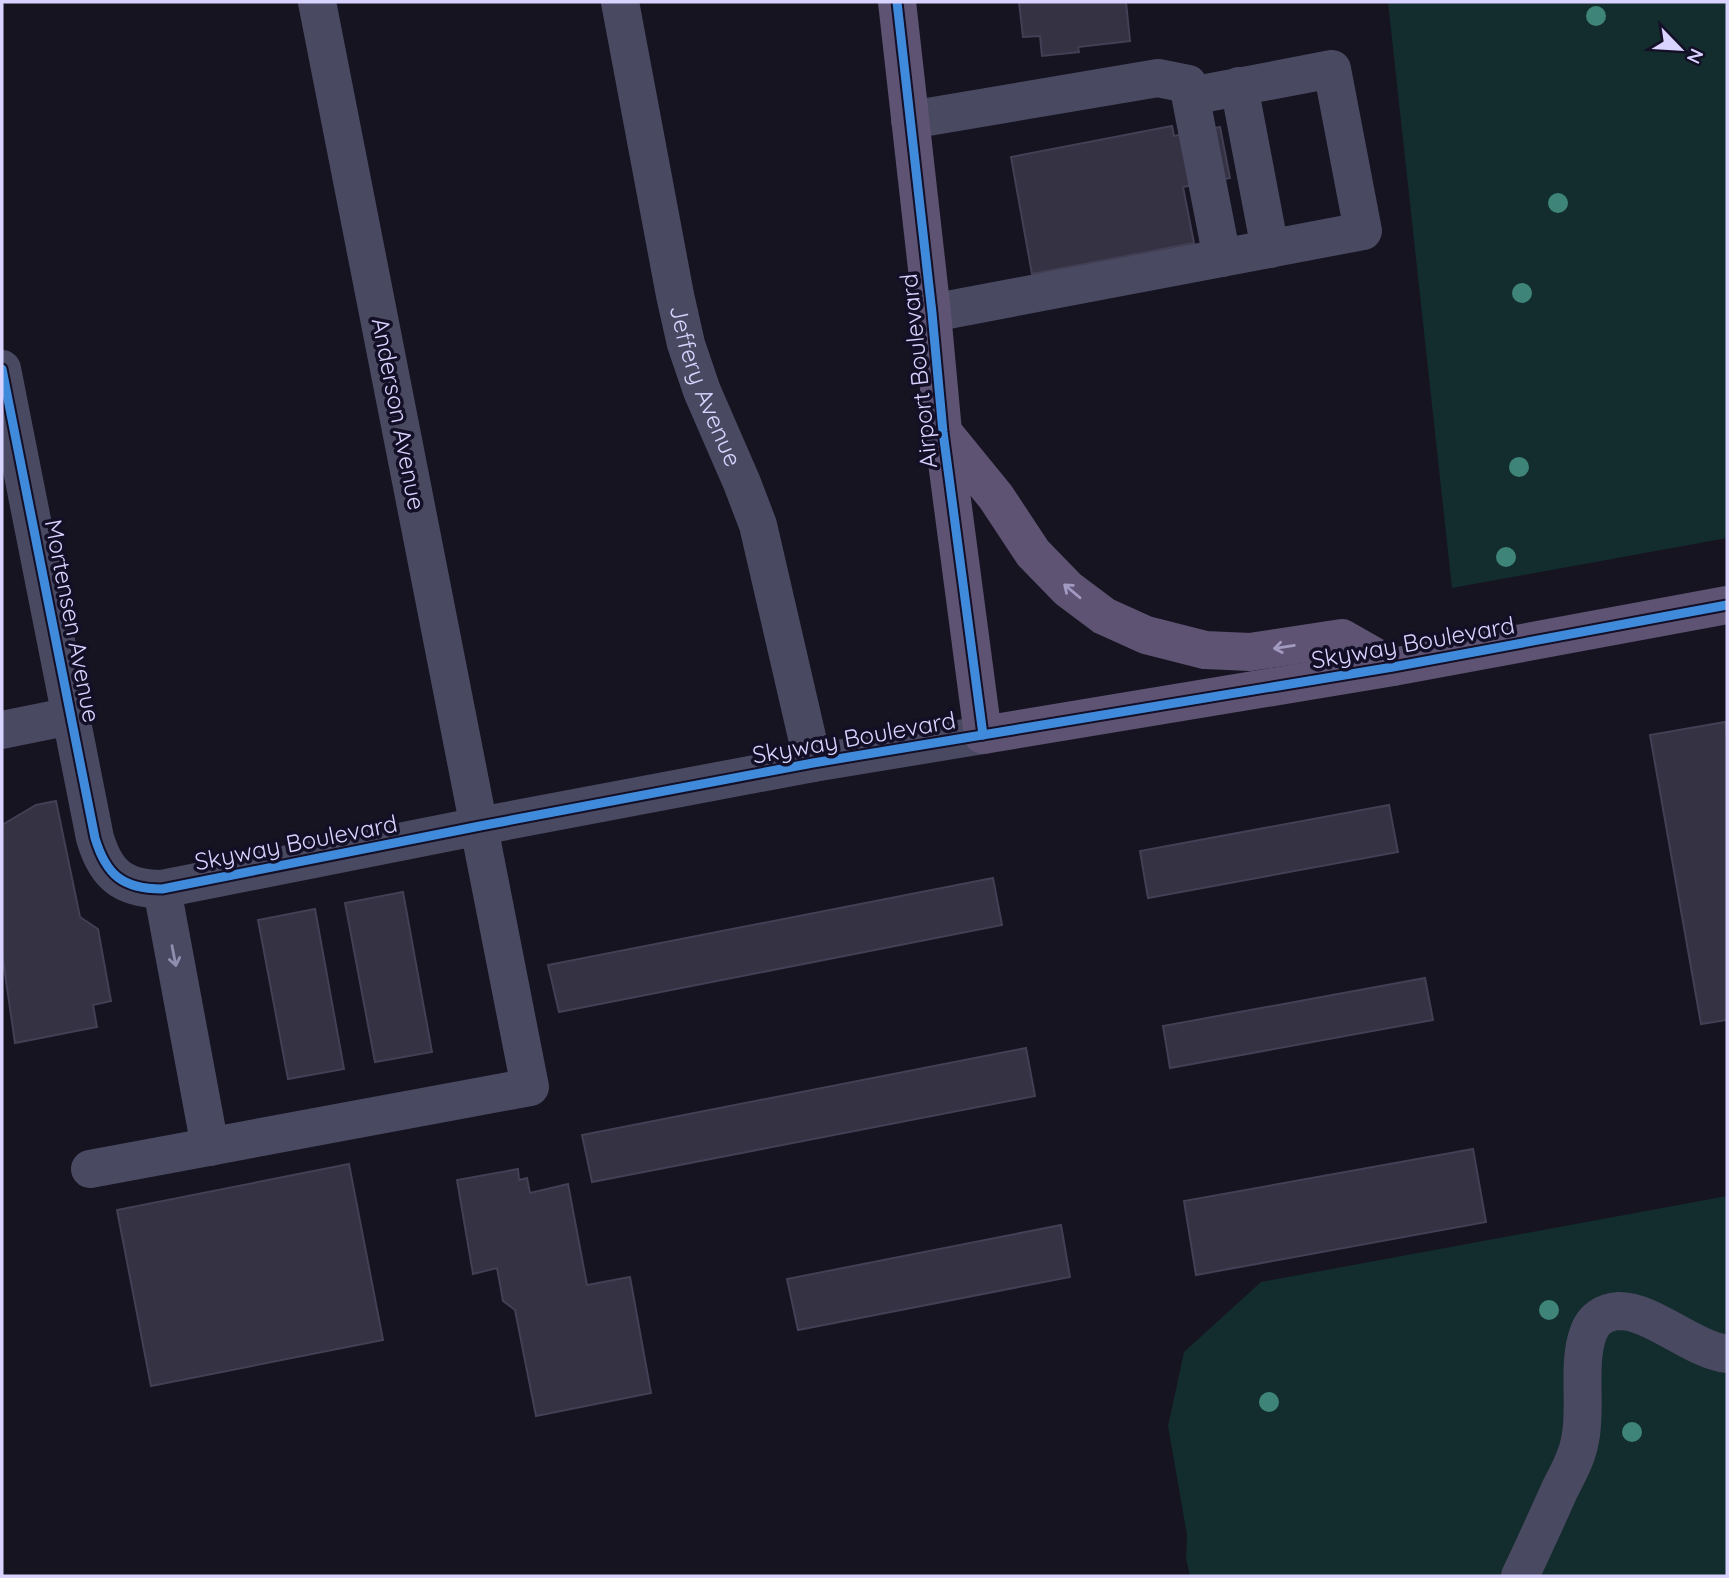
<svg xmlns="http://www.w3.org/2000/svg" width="1729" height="1578" font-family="Quicksand,sans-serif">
<rect width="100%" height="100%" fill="#161421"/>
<g fill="#132c2d">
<polygon points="1388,2 1727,2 1727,538 1452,588"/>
<polygon points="1727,1196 1727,1576 1190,1576 1186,1558 1187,1535 1168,1426 1184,1352 1261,1282"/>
</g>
<g fill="#343243" stroke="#433f54" stroke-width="2">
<polygon points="1019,2 1126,2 1130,41 1078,47 1079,52 1042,56 1040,36 1023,37"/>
<polygon points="1172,126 1174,136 1220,127 1230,178 1183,187 1194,243 1032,274 1011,157"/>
<polygon points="1725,722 1727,737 1727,1020 1701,1024 1650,735"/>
<polygon points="56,801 80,917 98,929 111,1001 93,1005 97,1027 15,1043 2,953 2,825 36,805"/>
<polygon points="1389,805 1398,852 1148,898 1140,851"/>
<polygon points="993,878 1002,925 559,1012 548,965"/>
<polygon points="403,892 432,1052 375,1062 345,903"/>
<polygon points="315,909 344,1069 288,1079 258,920"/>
<polygon points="1425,978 1433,1020 1170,1068 1163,1026"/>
<polygon points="1026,1048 1035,1096 592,1182 582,1135"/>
<polygon points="1473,1149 1486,1222 1196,1275 1184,1201"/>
<polygon points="349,1164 383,1340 151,1386 117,1210"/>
<polygon points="518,1169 519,1180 527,1178 530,1193 568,1184 587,1285 630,1277 651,1393 536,1416 515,1310 503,1301 497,1268 473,1274 457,1180"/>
<polygon points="1061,1225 1070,1277 798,1330 787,1279"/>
</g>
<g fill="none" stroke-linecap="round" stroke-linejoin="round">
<g stroke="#4a4962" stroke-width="38">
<path id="s1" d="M620,2L675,295L686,344L702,391L742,483L758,525L813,763"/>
<polyline points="1239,86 1270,249"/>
<polyline points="910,120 1158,78 1188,84 1222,258"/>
<polyline points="932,313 1363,231 1332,69 1191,96"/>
<path d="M2,369L95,838C106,875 123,889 162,889L480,826L813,763L983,735"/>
<polyline points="2,730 71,716"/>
<polyline points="162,889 210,1147"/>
<polyline points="90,1169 530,1087 317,2"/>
<path d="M1520,1576C1534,1547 1547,1518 1560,1489C1568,1473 1577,1458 1580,1440C1587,1409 1577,1365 1588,1334C1593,1319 1604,1312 1619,1311C1653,1311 1691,1349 1727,1354"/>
</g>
<g stroke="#5e5373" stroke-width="38">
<polyline points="897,2 932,313 943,432 983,735 1393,667 1727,605"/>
<polyline points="943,432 996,497 1033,553 1068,589 1104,616 1146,635 1205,650 1250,652 1342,638 1393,667"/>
</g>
<g stroke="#130f26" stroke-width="13">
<g id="cycleway">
<polyline points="897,2 932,313 943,432 983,735"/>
<path d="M2,369L95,838C106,875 123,889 162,889L480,826L813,763L1393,667L1727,605"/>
</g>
</g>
<use href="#cycleway" stroke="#408adc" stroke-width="9"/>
</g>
<g fill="#3e8478">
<circle cx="1596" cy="16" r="10"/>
<circle cx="1558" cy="203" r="10"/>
<circle cx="1522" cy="293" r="10"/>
<circle cx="1519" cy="467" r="10"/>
<circle cx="1506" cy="557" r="10"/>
<circle cx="1549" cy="1310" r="10"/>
<circle cx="1269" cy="1402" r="10"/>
<circle cx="1632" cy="1432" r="10"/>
</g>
<defs><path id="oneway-shaft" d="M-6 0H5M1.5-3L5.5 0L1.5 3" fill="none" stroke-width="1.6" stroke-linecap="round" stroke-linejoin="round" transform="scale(1.75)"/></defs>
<g stroke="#a29ac0">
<use href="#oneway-shaft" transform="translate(1072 591) rotate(-140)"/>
<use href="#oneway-shaft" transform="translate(1284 647) rotate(171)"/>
</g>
<use stroke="#928eb0" href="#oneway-shaft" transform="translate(174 956) rotate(79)"/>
<g text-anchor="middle" stroke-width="7" stroke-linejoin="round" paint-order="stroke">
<g font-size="24" fill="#d9d4ff" stroke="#130f26">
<text transform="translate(919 371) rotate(-96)" y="8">Airport Boulevard</text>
<text dy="8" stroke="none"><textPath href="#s1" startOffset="394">Jeffery Avenue</textPath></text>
<text transform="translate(398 414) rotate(79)" y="8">Anderson Avenue</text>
<text transform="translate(72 621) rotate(79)" y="8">Mortensen Avenue</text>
<text transform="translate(1413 643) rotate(-10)" y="8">Skyway Boulevard</text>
<text transform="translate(854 738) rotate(-10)" y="8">Skyway Boulevard</text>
<text transform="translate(296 843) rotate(-11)" y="8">Skyway Boulevard</text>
</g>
</g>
<rect width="1729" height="1578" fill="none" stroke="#d9d4ff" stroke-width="7"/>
<g transform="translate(1680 49) rotate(115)" stroke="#130f26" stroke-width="5" paint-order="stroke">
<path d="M0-5L12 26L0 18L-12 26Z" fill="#d9d4ff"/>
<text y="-10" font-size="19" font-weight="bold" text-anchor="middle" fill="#d9d4ff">N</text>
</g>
</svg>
